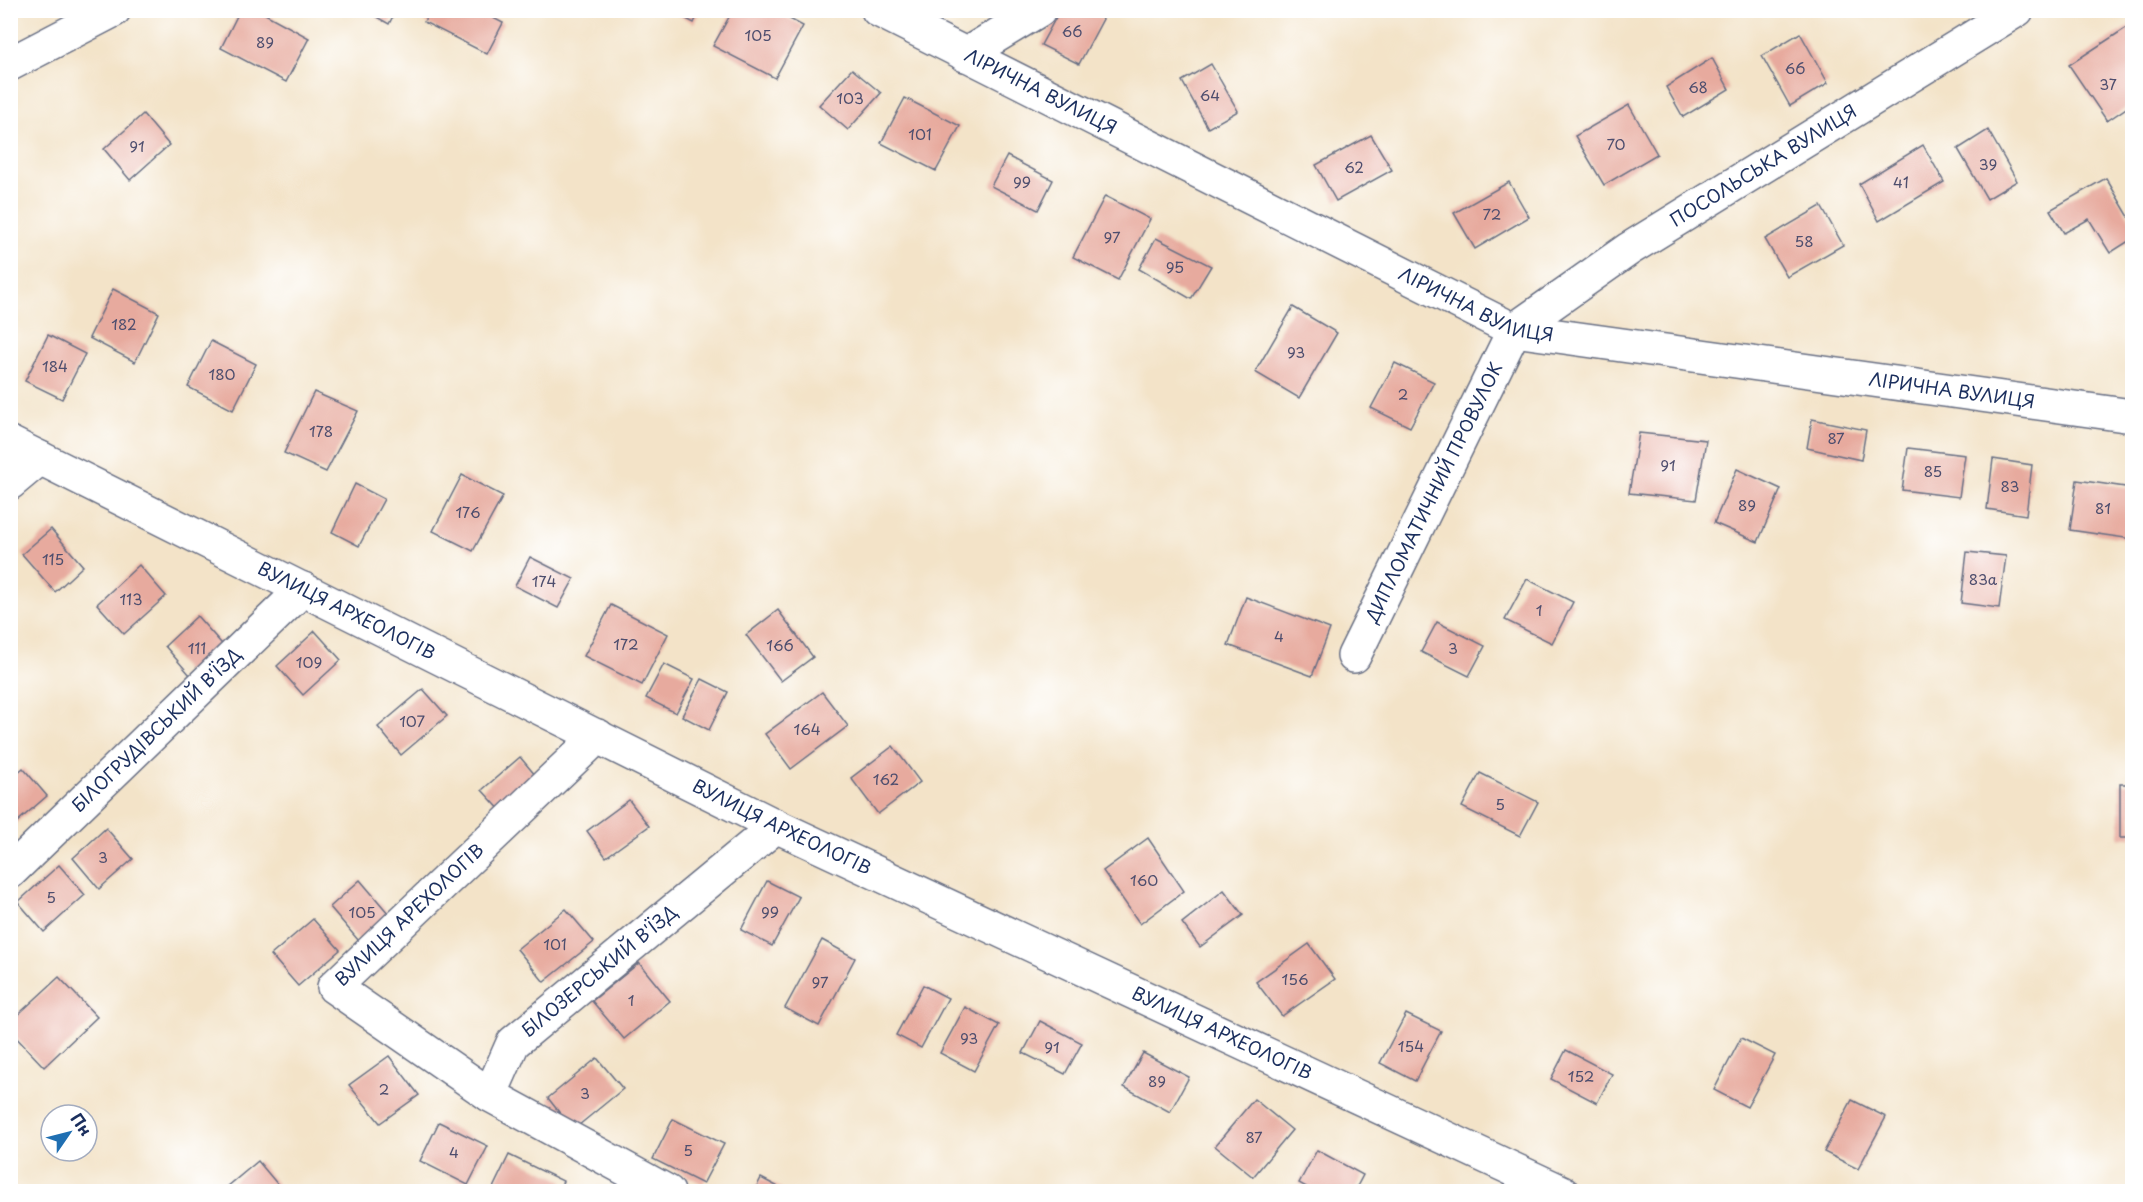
<svg xmlns="http://www.w3.org/2000/svg" width="2143" height="1202" font-family="'Playpen Sans',sans-serif">
<rect width="100%" height="100%" fill="#fff"/>
<filter id="ink" filterUnits="userSpaceOnUse"><feTurbulence type="fractalNoise" baseFrequency=".0167" numOctaves="2"/><feDisplacementMap in="SourceGraphic" scale="12" xChannelSelector="R" yChannelSelector="G"/><feConvolveMatrix kernelMatrix="1 2 1 2 8 2 1 2 1" color-interpolation-filters="sRGB"/></filter>
<filter id="wash" filterUnits="userSpaceOnUse"><feTurbulence type="fractalNoise" baseFrequency=".008" numOctaves="4" result="noise"/><feDisplacementMap in="SourceGraphic" scale="24" xChannelSelector="R" yChannelSelector="G"/><feGaussianBlur stdDeviation="1.35" result="paint"/><feColorMatrix in="noise" values="0 0 0 0 0 0 0 0 0 0 0 0 0 0 0 0 0 1.4 0 .05"/><feComposite in="paint" operator="in"/></filter>
<g filter="url(#wash)">
<rect width="100%" height="100%" fill="#f3e3c8"/>
<g id="blocks">
<g fill="#e7aa9e">
<polygon points="240,10 258,10 309,38 286,82 221,48"/>
<polygon points="364,10 396,10 389,24"/>
<polygon points="429,10 478,10 503,23 487,54 424,22"/>
<polygon points="669,10 700,10 694,23"/>
<polygon points="733,10 773,10 803,26 775,78 713,46"/>
<polygon points="1060,10 1087,10 1103,19 1079,64 1041,45"/>
<polygon points="2132,24 2132,104 2107,121 2069,65"/>
<polygon points="1800,33 1828,83 1790,106 1762,56"/>
<polygon points="1712,58 1729,89 1683,117 1666,87"/>
<polygon points="1211,64 1238,111 1208,128 1182,81"/>
<polygon points="852,69 881,93 848,130 819,105"/>
<polygon points="905,98 960,126 936,171 881,143"/>
<polygon points="1629,105 1657,154 1604,185 1575,136"/>
<polygon points="143,114 169,145 130,180 104,149"/>
<polygon points="1988,130 2017,181 1987,199 1958,149"/>
<polygon points="1371,135 1392,170 1336,201 1316,165"/>
<polygon points="1923,145 1944,182 1879,221 1859,184"/>
<polygon points="1007,156 1053,180 1038,210 991,186"/>
<polygon points="2106,178 2132,222 2132,239 2110,253 2089,219 2064,233 2050,210"/>
<polygon points="1509,182 1529,217 1475,249 1454,213"/>
<polygon points="1105,196 1150,219 1118,280 1073,257"/>
<polygon points="1821,206 1843,245 1787,277 1765,239"/>
<polygon points="1156,238 1211,266 1191,299 1139,269"/>
<polygon points="113,289 159,313 135,362 89,338"/>
<polygon points="1293,307 1337,333 1299,398 1255,372"/>
<polygon points="48,335 85,354 62,399 25,381"/>
<polygon points="211,341 256,364 233,410 188,387"/>
<polygon points="1395,363 1434,382 1410,427 1371,408"/>
<polygon points="314,392 358,411 326,472 284,453"/>
<polygon points="1812,419 1866,430 1861,460 1807,448"/>
<polygon points="1639,433 1706,440 1696,500 1629,493"/>
<polygon points="1908,448 1965,455 1959,497 1902,490"/>
<polygon points="1993,459 2032,465 2026,515 1987,509"/>
<polygon points="1737,469 1781,489 1758,542 1714,523"/>
<polygon points="462,475 503,496 473,551 433,531"/>
<polygon points="2077,480 2132,488 2132,539 2070,530"/>
<polygon points="355,484 384,499 359,546 332,532"/>
<polygon points="51,529 83,566 55,592 22,554"/>
<polygon points="1967,552 2006,556 1999,608 1961,603"/>
<polygon points="530,557 574,579 558,608 515,586"/>
<polygon points="139,565 166,596 124,634 97,604"/>
<polygon points="1527,579 1573,602 1552,643 1505,620"/>
<polygon points="1246,597 1330,629 1312,676 1228,645"/>
<polygon points="611,605 668,634 642,685 584,656"/>
<polygon points="778,610 813,657 781,681 746,635"/>
<polygon points="197,616 229,652 196,682 165,646"/>
<polygon points="1437,622 1485,646 1469,676 1421,652"/>
<polygon points="315,631 341,660 303,695 277,666"/>
<polygon points="664,664 694,679 676,713 646,698"/>
<polygon points="702,679 728,692 709,730 682,716"/>
<polygon points="423,689 447,716 401,755 378,727"/>
<polygon points="822,692 848,726 791,769 765,734"/>
<polygon points="893,746 920,782 878,814 851,778"/>
<polygon points="520,757 541,782 504,814 482,790"/>
<polygon points="23,768 47,796 10,828 10,779"/>
<polygon points="1480,773 1538,802 1520,836 1462,807"/>
<rect x="2120" y="784" width="12" height="54"/>
<polygon points="629,800 649,826 606,857 587,831"/>
<polygon points="106,828 133,859 99,889 73,858"/>
<polygon points="1148,838 1184,891 1140,924 1103,871"/>
<polygon points="59,865 85,895 44,932 18,902"/>
<polygon points="360,880 394,920 364,947 330,907"/>
<polygon points="767,881 799,897 772,946 741,930"/>
<polygon points="1224,890 1243,915 1200,947 1182,923"/>
<polygon points="566,909 594,942 544,982 517,949"/>
<polygon points="313,919 340,950 298,986 271,955"/>
<polygon points="822,940 855,958 819,1026 785,1008"/>
<polygon points="1309,944 1335,979 1282,1016 1256,982"/>
<polygon points="639,963 670,1001 624,1039 592,1001"/>
<polygon points="59,977 97,1017 44,1067 10,1031 10,1022"/>
<polygon points="923,985 948,998 921,1048 896,1035"/>
<polygon points="965,1007 999,1025 974,1071 940,1053"/>
<polygon points="1406,1014 1441,1031 1415,1081 1380,1063"/>
<polygon points="1040,1021 1082,1043 1065,1074 1023,1053"/>
<polygon points="1741,1038 1775,1055 1747,1107 1714,1090"/>
<polygon points="1566,1050 1612,1074 1597,1103 1551,1079"/>
<polygon points="1143,1053 1189,1077 1170,1112 1124,1087"/>
<polygon points="389,1056 419,1095 380,1123 349,1085"/>
<polygon points="597,1058 623,1089 573,1130 548,1098"/>
<polygon points="1254,1099 1292,1130 1253,1177 1215,1146"/>
<polygon points="1852,1100 1886,1117 1858,1169 1824,1152"/>
<polygon points="673,1119 724,1144 703,1184 653,1159"/>
<polygon points="439,1122 488,1146 468,1185 420,1161"/>
<polygon points="1317,1150 1363,1175 1354,1192 1315,1192 1299,1183"/>
<polygon points="509,1155 563,1181 558,1192 491,1192"/>
<polygon points="258,1161 284,1192 221,1192"/>
<polygon points="761,1178 788,1192 754,1192"/>
</g>
</g>
</g>
<g filter="url(#ink)">
<use href="#blocks" fill-opacity="0" stroke="#676e83" stroke-width="1.5"/>
<g fill="none" stroke-linecap="round" stroke-linejoin="round">
<g stroke="#676e83" stroke-width="36">
<g id="minor">
<path id="s1" d="M878,10L1514,330L2132,416"/>
<polyline points="965,55 1039,10"/>
<polyline points="10,64 114,10"/>
<path id="s2" d="M10,443L776,826L1562,1192"/>
<polyline points="10,483 40,458"/>
<path id="s3" d="M1354,656L1514,330L1629,249L2017,10"/>
<path id="s4" d="M10,872L303,589"/>
<path id="s5" d="M490,1095L334,987L598,736"/>
<path id="s6" d="M668,1192L490,1095L513,1043L776,826"/>
</g>
</g>
<use href="#minor" stroke="#fff" stroke-width="33"/>
</g>
</g>
<g text-anchor="middle" stroke-width="5" stroke-linejoin="round" paint-order="stroke">
<g font-size="15" fill="#4e4e6e">
<text x="1072" y="37">66</text>
<text x="758" y="41">105</text>
<text x="265" y="48">89</text>
<text x="1795" y="74">66</text>
<text x="2108" y="90">37</text>
<text x="1698" y="93">68</text>
<text x="1210" y="101">64</text>
<text x="850" y="104">103</text>
<text x="920" y="140">101</text>
<text x="1616" y="150">70</text>
<text x="137" y="152">91</text>
<text x="1988" y="170">39</text>
<text x="1354" y="173">62</text>
<text x="1022" y="188">99</text>
<text x="1901" y="188">41</text>
<text x="1492" y="220">72</text>
<text x="1112" y="243">97</text>
<text x="1804" y="247">58</text>
<text x="1175" y="273">95</text>
<text x="124" y="330">182</text>
<text x="1296" y="358">93</text>
<text x="55" y="372">184</text>
<text x="222" y="380">180</text>
<text x="1403" y="400">2</text>
<text x="321" y="437">178</text>
<text x="1836" y="444">87</text>
<text x="1668" y="471">91</text>
<text x="1933" y="477">85</text>
<text x="2010" y="492">83</text>
<text x="1747" y="511">89</text>
<text x="2103" y="514">81</text>
<text x="468" y="518">176</text>
<text x="53" y="565">115</text>
<text x="1983" y="585">83а</text>
<text x="544" y="587">174</text>
<text x="131" y="605">113</text>
<text x="1539" y="616">1</text>
<text x="1279" y="642">4</text>
<text x="626" y="650">172</text>
<text x="780" y="651">166</text>
<text x="197" y="654">111</text>
<text x="1453" y="654">3</text>
<text x="309" y="668">109</text>
<text x="412" y="727">107</text>
<text x="807" y="735">164</text>
<text x="886" y="785">162</text>
<text x="1500" y="810">5</text>
<text x="103" y="863">3</text>
<text x="1144" y="886">160</text>
<text x="51" y="903">5</text>
<text x="362" y="918">105</text>
<text x="770" y="918">99</text>
<text x="555" y="950">101</text>
<text x="1295" y="985">156</text>
<text x="820" y="988">97</text>
<text x="631" y="1006">1</text>
<text x="969" y="1044">93</text>
<text x="1411" y="1052">154</text>
<text x="1052" y="1053">91</text>
<text x="1581" y="1082">152</text>
<text x="1157" y="1087">89</text>
<text x="384" y="1095">2</text>
<text x="585" y="1099">3</text>
<text x="1254" y="1143">87</text>
<text x="688" y="1156">5</text>
<text x="454" y="1158">4</text>
</g>
<g font-size="18" fill="#1b2f5e" stroke="#fff">
<text dy="6" stroke="none"><textPath href="#s1" startOffset="182">ЛІРИЧНА ВУЛИЦЯ</textPath></text>
<text dy="6" stroke="none"><textPath href="#s3" startOffset="662">ПОСОЛЬСЬКА ВУЛИЦЯ</textPath></text>
<text dy="6" stroke="none"><textPath href="#s1" startOffset="668">ЛІРИЧНА ВУЛИЦЯ</textPath></text>
<text dy="6" stroke="none"><textPath href="#s1" startOffset="1154">ЛІРИЧНА ВУЛИЦЯ</textPath></text>
<text dy="6" stroke="none"><textPath href="#s3" startOffset="182">ДИПЛОМАТИЧНИЙ ПРОВУЛОК</textPath></text>
<text dy="6" stroke="none"><textPath href="#s2" startOffset="376">ВУЛИЦЯ АРХЕОЛОГІВ</textPath></text>
<text dy="6" stroke="none"><textPath href="#s4" startOffset="204">БІЛОГРУДІВСЬКИЙ В'ЇЗД</textPath></text>
<text dy="6" stroke="none"><textPath href="#s2" startOffset="862">ВУЛИЦЯ АРХЕОЛОГІВ</textPath></text>
<text dy="6" stroke="none"><textPath href="#s5" startOffset="294">ВУЛИЦЯ АРЕХОЛОГІВ</textPath></text>
<text dy="6" stroke="none"><textPath href="#s6" startOffset="372">БІЛОЗЕРСЬКИЙ В'ЇЗД</textPath></text>
<text dy="6" stroke="none"><textPath href="#s2" startOffset="1348">ВУЛИЦЯ АРХЕОЛОГІВ</textPath></text>
</g>
</g>
<rect width="2143" height="1202" fill="none" stroke="#fff" stroke-width="36"/>
<g transform="translate(69 1133) rotate(55)"><circle r="28" fill="#ffffff" stroke="#a4acbf" stroke-width="1.5"/>
<path d="M0-4.5L10 22L0 15L-10 22Z" fill="#1f6fb2"/>
<text y="-9" font-size="16" font-weight="bold" text-anchor="middle" fill="#1b2f5e">Пн</text>
</g>
</svg>
